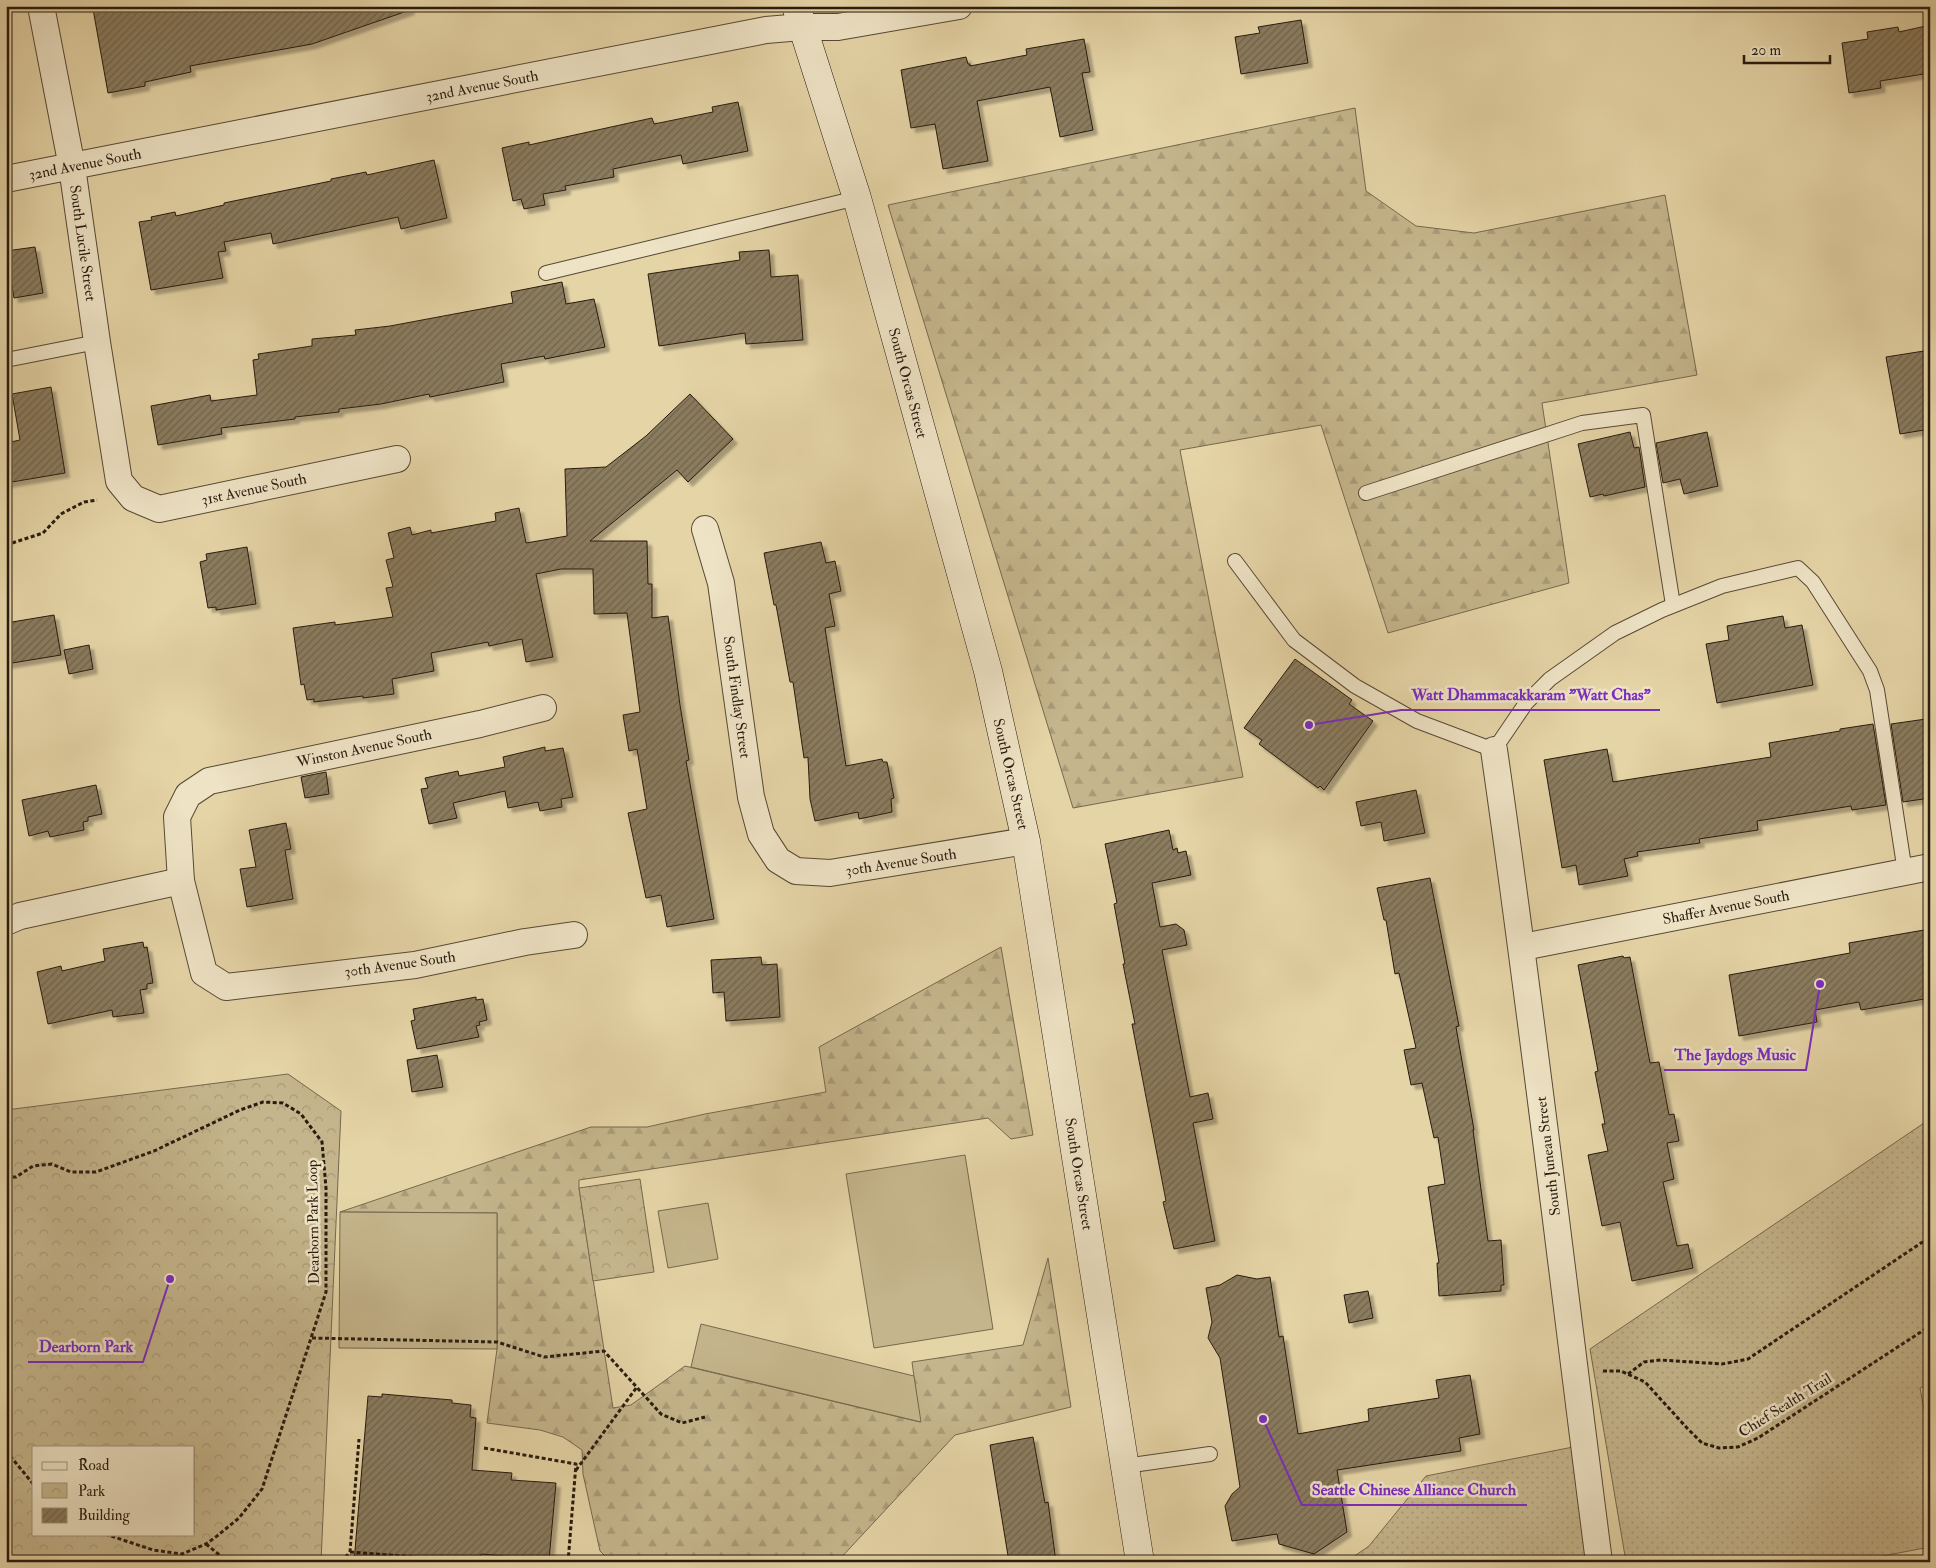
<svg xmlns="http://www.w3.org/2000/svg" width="1936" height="1568" font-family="'IM FELL Double Pica',serif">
<defs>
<pattern id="grass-dots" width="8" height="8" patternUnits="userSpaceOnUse" patternTransform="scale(1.25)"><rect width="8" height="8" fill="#c5b58c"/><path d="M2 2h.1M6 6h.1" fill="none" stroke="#a99b78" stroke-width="1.8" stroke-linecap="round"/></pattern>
<pattern id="forest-firs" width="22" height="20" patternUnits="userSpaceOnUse" patternTransform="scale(1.25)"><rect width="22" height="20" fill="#c5b58c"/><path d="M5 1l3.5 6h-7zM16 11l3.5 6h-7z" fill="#a99b78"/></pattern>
<pattern id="park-crowns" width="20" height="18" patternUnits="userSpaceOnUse" patternTransform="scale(1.25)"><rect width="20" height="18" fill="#c5b58c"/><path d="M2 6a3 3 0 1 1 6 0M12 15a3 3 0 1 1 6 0" fill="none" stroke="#a99b78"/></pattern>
<pattern id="building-hatch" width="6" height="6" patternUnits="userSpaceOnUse" patternTransform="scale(1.25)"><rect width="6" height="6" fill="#8a7b5e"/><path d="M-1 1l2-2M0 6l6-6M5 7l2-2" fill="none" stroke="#71644c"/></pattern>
<filter id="shadow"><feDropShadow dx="4.5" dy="4.5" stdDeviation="1" flood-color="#0004"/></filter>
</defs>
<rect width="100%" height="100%" fill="#e5d4a6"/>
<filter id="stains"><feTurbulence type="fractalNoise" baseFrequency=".004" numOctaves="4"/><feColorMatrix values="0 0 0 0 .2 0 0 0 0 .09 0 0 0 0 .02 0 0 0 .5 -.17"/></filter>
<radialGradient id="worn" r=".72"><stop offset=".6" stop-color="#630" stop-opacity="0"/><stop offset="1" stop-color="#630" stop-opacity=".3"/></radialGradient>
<g fill="url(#grass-dots)" stroke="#76684e">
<polygon points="1930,1119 1930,1385 1920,1388 1930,1442 1930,1547 1851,1562 1626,1562 1590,1349"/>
<polygon points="1573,1447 1588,1562 1346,1562 1369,1546 1426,1476"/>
</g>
<g fill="url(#forest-firs)" stroke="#76684e">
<polygon points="1355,108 1366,191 1416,226 1474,233 1665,195 1697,375 1542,403 1569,583 1388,633 1321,425 1180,450 1243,777 1073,808 888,205"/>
<polygon points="1001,947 1033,1135 1011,1139 988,1118 579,1180 579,1188 613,1408 631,1405 685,1366 920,1422 912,1362 1023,1345 1048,1258 1071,1407 955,1435 837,1562 609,1562 608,1559 600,1551 583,1474 582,1450 563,1437 540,1430 487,1423 497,1349 497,1213 340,1212 591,1127 647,1127 705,1114 826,1092 819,1047"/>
</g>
<g fill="url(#park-crowns)" stroke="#76684e" fill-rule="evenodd">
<path d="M288,1074L341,1111L321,1562H6V1110ZM34,1447H194V1534H34Z"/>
<polygon points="640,1179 654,1272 593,1281 579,1188"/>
</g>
<g fill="#c5b58c" stroke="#76684e">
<polygon points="965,1155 993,1329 874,1348 846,1174"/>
<polygon points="708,1203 718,1259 668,1268 658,1211"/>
<polygon points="340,1212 497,1213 497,1349 339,1348"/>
<polygon points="701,1324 914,1376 921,1422 691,1367"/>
</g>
<g fill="url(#building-hatch)" stroke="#281b0f" filter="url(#shadow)">
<polygon points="109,6 409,6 410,10 312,44 190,66 191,72 145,82 145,86 108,93 93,9"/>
<polygon points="1301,20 1308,63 1241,74 1235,37 1260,33 1258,27"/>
<polygon points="1930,25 1930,73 1880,81 1881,88 1849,93 1842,43 1868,39 1867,32 1898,27 1899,32"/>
<polygon points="1084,39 1090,72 1082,73 1093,130 1060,137 1050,87 977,101 988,161 943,169 935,124 911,128 901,70 966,57 968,64 970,64 970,66 1027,55 1026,49"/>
<polygon points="738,102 748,151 683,164 681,155 613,169 614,177 565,186 566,190 543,194 545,205 524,209 521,199 513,201 502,148 529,142 529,145 652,118 654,124 713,112 712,107"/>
<polygon points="434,160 447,218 401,229 398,217 273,244 271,233 224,242 226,251 218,252 223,278 151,290 139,222 152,220 151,217 175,212 176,216 224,205 224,203 331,181 331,179 366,172 367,175"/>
<polygon points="35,247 43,293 14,298 6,251"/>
<polygon points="769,250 771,277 798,275 803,340 746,344 745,333 659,346 648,274 740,260 739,252"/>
<polygon points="562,282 566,304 594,299 605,347 545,359 544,356 501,364 504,382 430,397 429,394 381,404 339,409 339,412 295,417 295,419 221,428 222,434 158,445 151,406 210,395 211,401 257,395 253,360 259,359 258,354 312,346 312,339 356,335 355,330 390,326 513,303 511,292"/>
<polygon points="1924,351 1930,382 1930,429 1900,434 1886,357"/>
<polygon points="51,387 65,473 6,483 6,443 20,440 12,394"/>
<polygon points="690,394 733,439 688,482 677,470 590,541 647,541 648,584 652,584 652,618 668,616 680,705 689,760 686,761 714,919 667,927 661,895 646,898 628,813 647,809 637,749 629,751 623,715 640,712 627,613 594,614 593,569 561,569 536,574 553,657 526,662 522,639 489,646 488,642 431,653 434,671 392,679 394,694 363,698 363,696 314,702 314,699 307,700 304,684 301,685 293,628 335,622 335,625 393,617 386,588 393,587 386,560 394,558 388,533 410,527 412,535 431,530 431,533 496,521 495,513 519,508 526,543 567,536 565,469 606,467 646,436"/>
<polygon points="1630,432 1634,448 1639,447 1645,487 1604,496 1603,494 1590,497 1578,444"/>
<polygon points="1707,432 1718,486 1684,494 1680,479 1663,483 1656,443"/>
<polygon points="821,542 826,563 835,561 841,591 829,594 835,626 825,628 846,766 882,759 883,762 887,762 894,798 891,799 892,812 859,819 858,812 815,821 810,799 808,757 804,758 793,682 790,682 776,605 774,605 764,553"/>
<polygon points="247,547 256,604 216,610 216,607 208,608 200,562 207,560 206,554"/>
<polygon points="54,615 61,655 6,664 6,623"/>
<polygon points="1783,616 1785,628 1802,625 1813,685 1717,703 1706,644 1729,640 1727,626"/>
<polygon points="89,645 93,669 69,674 64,650"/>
<polygon points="1295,659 1352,700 1349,704 1373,721 1324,790 1320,786 1318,788 1259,744 1262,740 1244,728"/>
<polygon points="1926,719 1926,720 1930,720 1930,798 1903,802 1891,724"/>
<polygon points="1873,724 1886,805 1852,810 1851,806 1757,821 1758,830 1699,839 1700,843 1637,852 1638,856 1624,859 1628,876 1579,885 1576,865 1562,868 1544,760 1607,749 1613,782 1771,757 1769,743 1840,731 1840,729"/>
<polygon points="545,747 545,751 563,748 573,797 561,799 562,807 540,811 538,802 508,808 505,791 453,803 457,818 429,824 421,789 428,788 425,778 458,771 459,776 505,767 503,757"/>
<polygon points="326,772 329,794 305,798 301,777"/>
<polygon points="96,785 102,814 88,817 88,821 83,822 84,830 50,837 48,831 29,836 22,800"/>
<polygon points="1416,790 1425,833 1384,841 1381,822 1361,826 1356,802"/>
<polygon points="286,823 291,849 285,850 293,899 247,907 240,869 256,867 249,830"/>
<polygon points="1169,830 1173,850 1177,848 1178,853 1186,851 1191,875 1152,883 1160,927 1176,924 1184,930 1187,945 1162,950 1190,1097 1208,1093 1213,1119 1193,1123 1215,1241 1174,1249 1163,1202 1166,1201 1132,1024 1135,1024 1123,964 1125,964 1114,904 1117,903 1105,844"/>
<polygon points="1430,878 1459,1026 1456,1027 1474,1130 1473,1130 1488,1241 1501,1240 1504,1285 1501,1285 1501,1291 1439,1296 1437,1263 1439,1263 1428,1187 1445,1184 1438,1137 1434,1138 1422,1083 1411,1085 1404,1050 1416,1048 1399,973 1395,974 1386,920 1384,920 1377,888"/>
<polygon points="1930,929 1930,998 1861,1010 1859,1002 1815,1010 1817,1022 1739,1036 1729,975 1850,953 1849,943"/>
<polygon points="143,942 144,948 147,947 153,983 147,984 147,989 140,990 144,1013 113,1017 112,1010 48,1024 37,972 61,966 62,971 105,961 103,949"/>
<polygon points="1623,956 1624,958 1630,957 1650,1063 1659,1062 1669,1115 1674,1114 1679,1141 1667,1143 1674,1179 1663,1182 1677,1246 1688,1244 1693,1268 1632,1281 1620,1222 1602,1226 1588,1155 1608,1151 1602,1124 1605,1124 1595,1072 1598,1071 1578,965"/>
<polygon points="761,957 762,965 777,964 780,1017 726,1021 724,992 713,993 711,960"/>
<polygon points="476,997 476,1000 483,999 487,1020 479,1022 480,1025 476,1026 479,1037 417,1049 411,1021 415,1020 413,1009"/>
<polygon points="437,1055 443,1087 412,1092 407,1060"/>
<polygon points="1237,1275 1257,1279 1270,1277 1279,1337 1283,1336 1298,1434 1369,1421 1368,1409 1439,1398 1436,1380 1470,1375 1480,1434 1459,1438 1461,1451 1337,1470 1347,1532 1314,1554 1279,1544 1277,1534 1232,1541 1225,1506 1232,1494 1240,1487 1220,1358 1208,1338 1212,1322 1206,1288 1220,1285"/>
<polygon points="1368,1291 1373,1318 1349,1323 1344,1295"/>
<polygon points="382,1394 452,1400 452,1403 471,1405 470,1417 476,1418 472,1470 512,1473 511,1480 556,1483 549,1560 481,1554 480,1562 354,1562 368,1396 382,1397"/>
<polygon points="1033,1437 1045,1503 1048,1502 1056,1562 1009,1562 990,1445"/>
</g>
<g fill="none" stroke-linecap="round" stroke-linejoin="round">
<g stroke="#574935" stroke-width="16">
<g id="lane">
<polyline points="546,273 857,198"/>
<polyline points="6,360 97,342"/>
<polyline points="1366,493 1582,423 1643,415 1673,605"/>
<polyline points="1235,561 1294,640 1355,686 1417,721 1494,750 1526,703 1550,679 1615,633 1662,610 1722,586 1798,568 1813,582 1870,671 1877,690 1905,872"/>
<polyline points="1125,1466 1210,1454"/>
</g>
</g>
<g stroke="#574935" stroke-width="28">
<g id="street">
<polyline points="41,6 72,167 97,342 119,481 133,498 159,509 397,459"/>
<polyline points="6,179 766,30 802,27 838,27 959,6"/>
<polyline points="705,529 721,583 751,797 761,834 778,860 796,871 830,873 1026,841"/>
<polyline points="543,708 480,724 209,781 188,795 177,817 181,881 204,973 226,987 415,965 525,942 574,935"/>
<path d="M1494,750C1533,1020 1564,1291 1599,1562"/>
<polyline points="6,922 20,916 181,881"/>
<polyline points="1523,947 1930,867"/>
</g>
</g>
<g stroke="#281b0f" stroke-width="29">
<polyline id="secondary" points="796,6 857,198 988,671 1026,841 1140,1562"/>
</g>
<g stroke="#281b0f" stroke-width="3" stroke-dasharray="4 2.5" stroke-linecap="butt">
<polyline points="6,545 43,533 61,514 84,502 97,500"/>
<polyline points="6,1177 16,1177 33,1166 52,1164 71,1172 96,1172 154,1151 240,1110 263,1102 283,1103 301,1114 322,1142 326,1188 326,1292 262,1489 239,1518 217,1536 206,1544 182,1554 153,1550 105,1534"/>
<polyline points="312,1338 497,1342 544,1357 604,1351 661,1414 682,1423 705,1417"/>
<polyline points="1603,1371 1621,1371 1645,1382 1687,1428 1702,1443 1719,1448 1738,1447 1758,1438 1930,1326"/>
<polyline points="1628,1374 1644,1362 1661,1360 1722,1364 1748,1359 1930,1237"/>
<polyline points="484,1448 576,1464 568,1562"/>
<polyline points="6,1451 34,1485"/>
<polyline points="576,1470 637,1387"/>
<polyline points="206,1544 228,1562"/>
<polyline points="350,1552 416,1557"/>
<polyline points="341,1562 350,1552 359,1439"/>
</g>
<use href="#lane" stroke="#eee3c5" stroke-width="14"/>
<use href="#street" stroke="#eee3c5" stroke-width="26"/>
<use href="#secondary" stroke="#eee3c5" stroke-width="28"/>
</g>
<g text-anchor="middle" stroke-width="5" stroke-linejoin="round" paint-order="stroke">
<g font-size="15" fill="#281b0f" stroke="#eee3c5">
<text transform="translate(482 86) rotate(-11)" y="5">32nd Avenue South</text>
<text transform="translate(85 164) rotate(-11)" y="5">32nd Avenue South</text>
<text transform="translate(83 243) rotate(82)" y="5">South Lucile Street</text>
<text transform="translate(908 383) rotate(75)" y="5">South Orcas Street</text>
<text transform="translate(254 489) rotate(-12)" y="5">31st Avenue South</text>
<text transform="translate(737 697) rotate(82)" y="5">South Findlay Street</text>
<text transform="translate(364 748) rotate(-12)" y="5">Winston Avenue South</text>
<text transform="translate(1011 774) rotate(77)" y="5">South Orcas Street</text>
<text transform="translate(901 862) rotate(-9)" y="5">30th Avenue South</text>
<text transform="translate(1726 907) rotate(-11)" y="5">Shaffer Avenue South</text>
<text transform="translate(400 964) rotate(-8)" y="5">30th Avenue South</text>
<text transform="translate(1548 1156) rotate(-97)" y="5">South Juneau Street</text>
<text transform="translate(1079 1174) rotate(81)" y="5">South Orcas Street</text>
<text transform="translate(313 1222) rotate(-91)" y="5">Dearborn Park Loop</text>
<text transform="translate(1785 1405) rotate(-32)" y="5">Chief Sealth Trail</text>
</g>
</g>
<path fill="none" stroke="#7b2cbf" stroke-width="2" d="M1309 725L1401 710H1660M1820 984L1806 1070H1664M170 1279L143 1362H28M1263 1419L1302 1505H1527"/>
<g fill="#7b2cbf" stroke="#eee3c5" stroke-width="2">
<circle cx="1309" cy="725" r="5"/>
<circle cx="1820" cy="984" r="5"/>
<circle cx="170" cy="1279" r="5"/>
<circle cx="1263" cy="1419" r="5"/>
</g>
<g font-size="16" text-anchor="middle" font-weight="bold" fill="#7b2cbf" stroke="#eee3c5" stroke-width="5" stroke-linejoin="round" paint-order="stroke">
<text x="1531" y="700">Watt Dhammacakkaram "Watt Chas"</text>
<text x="1735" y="1060">The Jaydogs Music</text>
<text x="86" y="1352">Dearborn Park</text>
<text x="1414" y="1495">Seattle Chinese Alliance Church</text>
</g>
<rect width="1936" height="1568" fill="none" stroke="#e5d4a6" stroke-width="25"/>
<rect x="8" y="8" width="1921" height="1553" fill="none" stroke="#281b0f" stroke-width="2.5"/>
<rect x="12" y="12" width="1911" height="1543" fill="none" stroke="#281b0f"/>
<rect x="32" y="1446" width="162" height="90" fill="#eee3c5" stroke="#9f937c"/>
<rect x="42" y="1462" width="25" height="8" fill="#eee3c5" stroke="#9f937c"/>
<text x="78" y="1470" font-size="15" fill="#281b0f">Road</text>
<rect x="42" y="1483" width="25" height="15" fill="url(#park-crowns)" stroke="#9f937c"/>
<text x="78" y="1496" font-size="15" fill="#281b0f">Park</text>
<rect x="42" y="1508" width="25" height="15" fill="url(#building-hatch)" stroke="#9f937c"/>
<text x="78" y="1520" font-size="15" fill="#281b0f">Building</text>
<path d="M1744 55v8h86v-8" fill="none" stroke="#281b0f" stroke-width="2.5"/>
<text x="1751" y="55" font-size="15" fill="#281b0f" stroke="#eee3c5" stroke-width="4" paint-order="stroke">20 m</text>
<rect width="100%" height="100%" filter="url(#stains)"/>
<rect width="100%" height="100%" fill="url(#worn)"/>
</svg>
